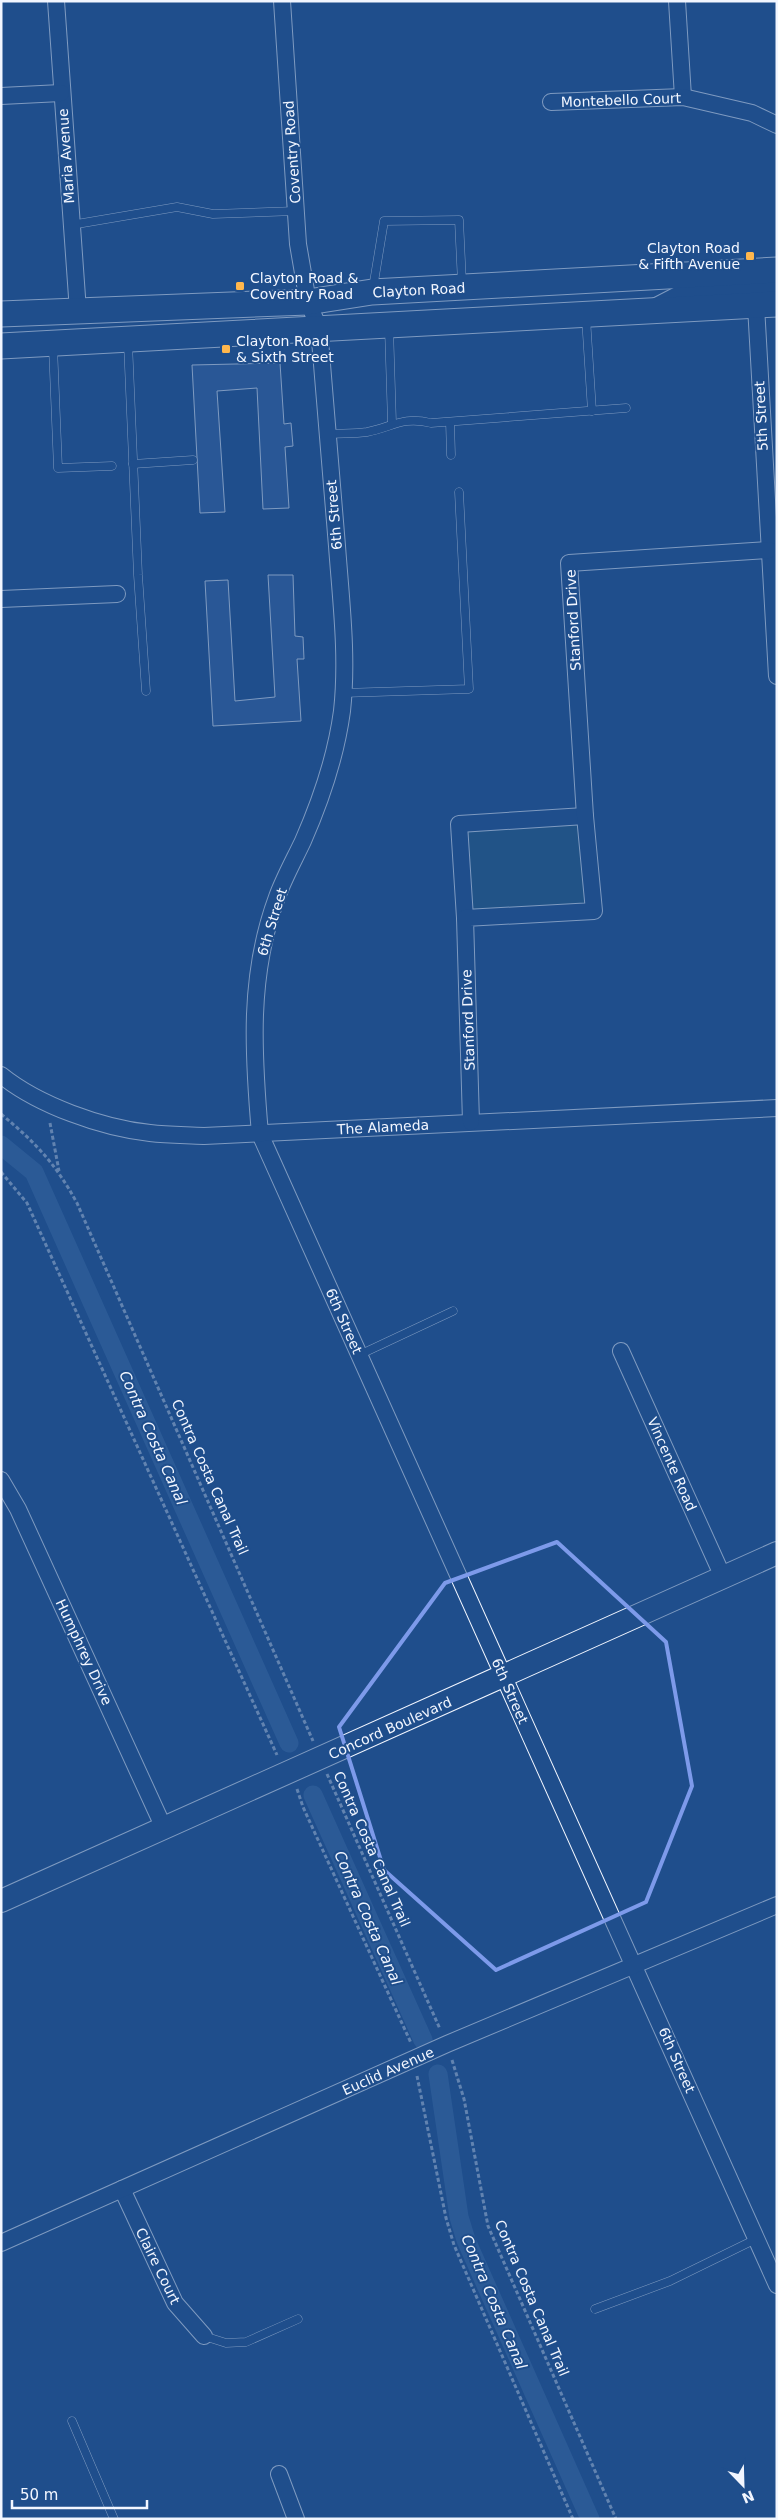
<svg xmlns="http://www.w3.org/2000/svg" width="778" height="2520" font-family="'DejaVu Sans',sans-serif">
<rect width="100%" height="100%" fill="#1f4e8c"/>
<polygon fill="#245a82" stroke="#a8bbd7" points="585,816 594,911 465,918 459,824"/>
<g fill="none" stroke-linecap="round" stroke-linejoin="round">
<g stroke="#3b69a3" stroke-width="19">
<polyline points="1,1145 34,1172 289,1743"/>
<polyline points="313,1795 423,2040"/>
<polyline points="438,2074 459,2217 466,2240 590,2519"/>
</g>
</g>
<g fill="#3563a3" stroke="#f2f6ff">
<polygon points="280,363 284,424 291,423 293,446 285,447 289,508 263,509 257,388 217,391 225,512 200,513 192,365"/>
<polygon points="268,575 293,575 295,636 303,637 304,659 297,659 301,721 213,726 205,581 228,580 235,701 275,697"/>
</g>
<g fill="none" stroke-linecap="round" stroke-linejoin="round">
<g stroke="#f2f6ff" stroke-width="9">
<g id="lane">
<polyline points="71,225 177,207 213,214 296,211"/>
<polyline points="373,288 384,221 459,220 462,283"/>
<polyline points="586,318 592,411"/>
<polyline points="389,328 392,423"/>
<polyline points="128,343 138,575 146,691"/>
<polyline points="53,347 58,468 112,466"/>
<polyline points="450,422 451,455"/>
<path d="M328,434C341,433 354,434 367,432C393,427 402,416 431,423L626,408"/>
<polyline points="133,464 193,460"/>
<polyline points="343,693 469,689 459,492"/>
<polyline points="359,1355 453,1311"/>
<polyline points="595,2309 670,2281 756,2239"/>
<polyline points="204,2336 226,2343 246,2342 298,2319"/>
<polyline points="72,2421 114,2519"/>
</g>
</g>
<g stroke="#f2f6ff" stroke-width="18">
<g id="street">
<polyline points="56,1 78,311"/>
<path d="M282,1L298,244L308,302L319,328C325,401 331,474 337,546C341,601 348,657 342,711C336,756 321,800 303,841C294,860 284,878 277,897C248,975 253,1053 260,1134L777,2285"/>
<polyline points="677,1 683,97"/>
<polyline points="1,96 61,93"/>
<polyline points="551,102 683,97 752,113 777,125"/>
<polyline points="756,306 777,676"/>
<polyline points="654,307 683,292 774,288 777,285"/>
<polyline points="1,599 117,594"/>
<polyline points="465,918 459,824 585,816"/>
<path d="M1,1075C38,1105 102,1128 150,1133C168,1135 186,1135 204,1136L777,1108"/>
<polyline points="471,1122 465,918 594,911 585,816 569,563 769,550"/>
<polyline points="621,1351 723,1577"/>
<polyline points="1,1480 18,1509 163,1826"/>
<polyline points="122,2189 175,2303 204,2336"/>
<polyline points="1,2243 447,2044 777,1905"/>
<polyline points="279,2474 296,2519"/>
</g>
</g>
<g stroke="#f2f6ff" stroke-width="24">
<path id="secondary" d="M1,1901C259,1783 519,1670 777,1553"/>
</g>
<g stroke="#f2f6ff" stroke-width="27">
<g id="primary">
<polyline points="1,314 308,302 372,292 777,270"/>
<polyline points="1,346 777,304"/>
</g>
</g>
<g stroke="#b3c4dc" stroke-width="3" stroke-dasharray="4 2.5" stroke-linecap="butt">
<path d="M1,1114C36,1143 55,1163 77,1203L313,1741"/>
<polyline points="50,1123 59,1171"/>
<polyline points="1,1172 27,1203 277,1755"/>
<polyline points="327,1774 440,2029"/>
<polyline points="297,1789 303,1807 411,2043"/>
<polyline points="452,2060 464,2099 488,2226 616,2519"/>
<polyline points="417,2076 446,2218 454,2245 573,2519"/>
</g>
<use href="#lane" stroke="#1f4e8c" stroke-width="8"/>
<use href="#street" stroke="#1f4e8c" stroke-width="16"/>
<use href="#secondary" stroke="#1f4e8c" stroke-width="22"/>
<use href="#primary" stroke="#1f4e8c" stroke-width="25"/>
</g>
<path d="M0 0H778V2520H0ZM557,1542L666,1642L692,1786L646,1902L496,1970L384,1870L339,1727L445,1583Z" fill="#1f4e8c" fill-opacity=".55" fill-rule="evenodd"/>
<path fill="none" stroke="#7d9aea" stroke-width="4" stroke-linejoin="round" d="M557,1542L666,1642L692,1786L646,1902L496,1970L384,1870L339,1727L445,1583Z"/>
<g fill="#ffb74d" stroke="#1f4e8c" stroke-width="2">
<rect x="745" y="251" width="10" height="10" rx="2.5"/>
<rect x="235" y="281" width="10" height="10" rx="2.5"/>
<rect x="221" y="344" width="10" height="10" rx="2.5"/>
</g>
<g text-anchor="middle" stroke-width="4" stroke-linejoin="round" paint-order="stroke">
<g font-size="14" fill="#f2f6ff" stroke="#1f4e8c">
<text transform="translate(621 100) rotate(-2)" y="5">Montebello Court</text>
<text transform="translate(292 152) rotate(-94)" y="5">Coventry Road</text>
<text transform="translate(66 156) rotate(-94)" y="5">Maria Avenue</text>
<text transform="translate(419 290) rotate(-3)" y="5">Clayton Road</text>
<text transform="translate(761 416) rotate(-93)" y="5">5th Street</text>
<text transform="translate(334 515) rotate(-95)" y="5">6th Street</text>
<text transform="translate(573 620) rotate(-93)" y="5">Stanford Drive</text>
<text transform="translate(272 922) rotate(-73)" y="5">6th Street</text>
<text transform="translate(468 1020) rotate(-92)" y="5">Stanford Drive</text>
<text transform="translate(383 1127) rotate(-3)" y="5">The Alameda</text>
<text transform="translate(344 1321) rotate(66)" y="5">6th Street</text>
<text transform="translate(672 1464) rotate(66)" y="5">Vincente Road</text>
<text transform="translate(210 1477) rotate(66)" y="5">Contra Costa Canal Trail</text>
<text transform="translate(84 1652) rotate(65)" y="5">Humphrey Drive</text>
<text transform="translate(510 1691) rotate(66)" y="5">6th Street</text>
<text transform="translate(390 1728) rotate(-24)" y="5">Concord Boulevard</text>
<text transform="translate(372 1849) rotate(66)" y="5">Contra Costa Canal Trail</text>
<text transform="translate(677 2060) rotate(66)" y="5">6th Street</text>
<text transform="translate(388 2071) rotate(-24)" y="5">Euclid Avenue</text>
<text transform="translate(158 2266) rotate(64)" y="5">Claire Court</text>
<text transform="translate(532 2298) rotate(67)" y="5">Contra Costa Canal Trail</text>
</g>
<g font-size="14" fill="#f2f6ff" stroke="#1f4e8c" text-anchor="start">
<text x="740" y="253" text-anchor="end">Clayton Road<tspan x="740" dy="16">&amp; Fifth Avenue</tspan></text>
<text x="250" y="283">Clayton Road &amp;<tspan x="250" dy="16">Coventry Road</tspan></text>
<text x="236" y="346">Clayton Road<tspan x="236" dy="16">&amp; Sixth Street</tspan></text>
</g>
<g font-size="15" font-style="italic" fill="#f2f6ff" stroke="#1f4e8c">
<text transform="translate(153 1438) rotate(66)" y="5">Contra Costa Canal</text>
<text transform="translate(368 1918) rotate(66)" y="5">Contra Costa Canal</text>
<text transform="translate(494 2302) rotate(67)" y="5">Contra Costa Canal</text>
</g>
</g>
<rect width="778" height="2520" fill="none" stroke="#f2f6ff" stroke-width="5"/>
<g transform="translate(743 2485) rotate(157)" stroke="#1f4e8c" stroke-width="4" paint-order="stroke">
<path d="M0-4L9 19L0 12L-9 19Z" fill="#f2f6ff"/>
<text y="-8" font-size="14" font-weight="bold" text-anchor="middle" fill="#f2f6ff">N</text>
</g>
<path d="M12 2500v8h135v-8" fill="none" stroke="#f2f6ff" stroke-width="2.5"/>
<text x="20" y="2500" font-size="15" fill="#f2f6ff" stroke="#1f4e8c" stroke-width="4" paint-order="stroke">50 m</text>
</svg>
